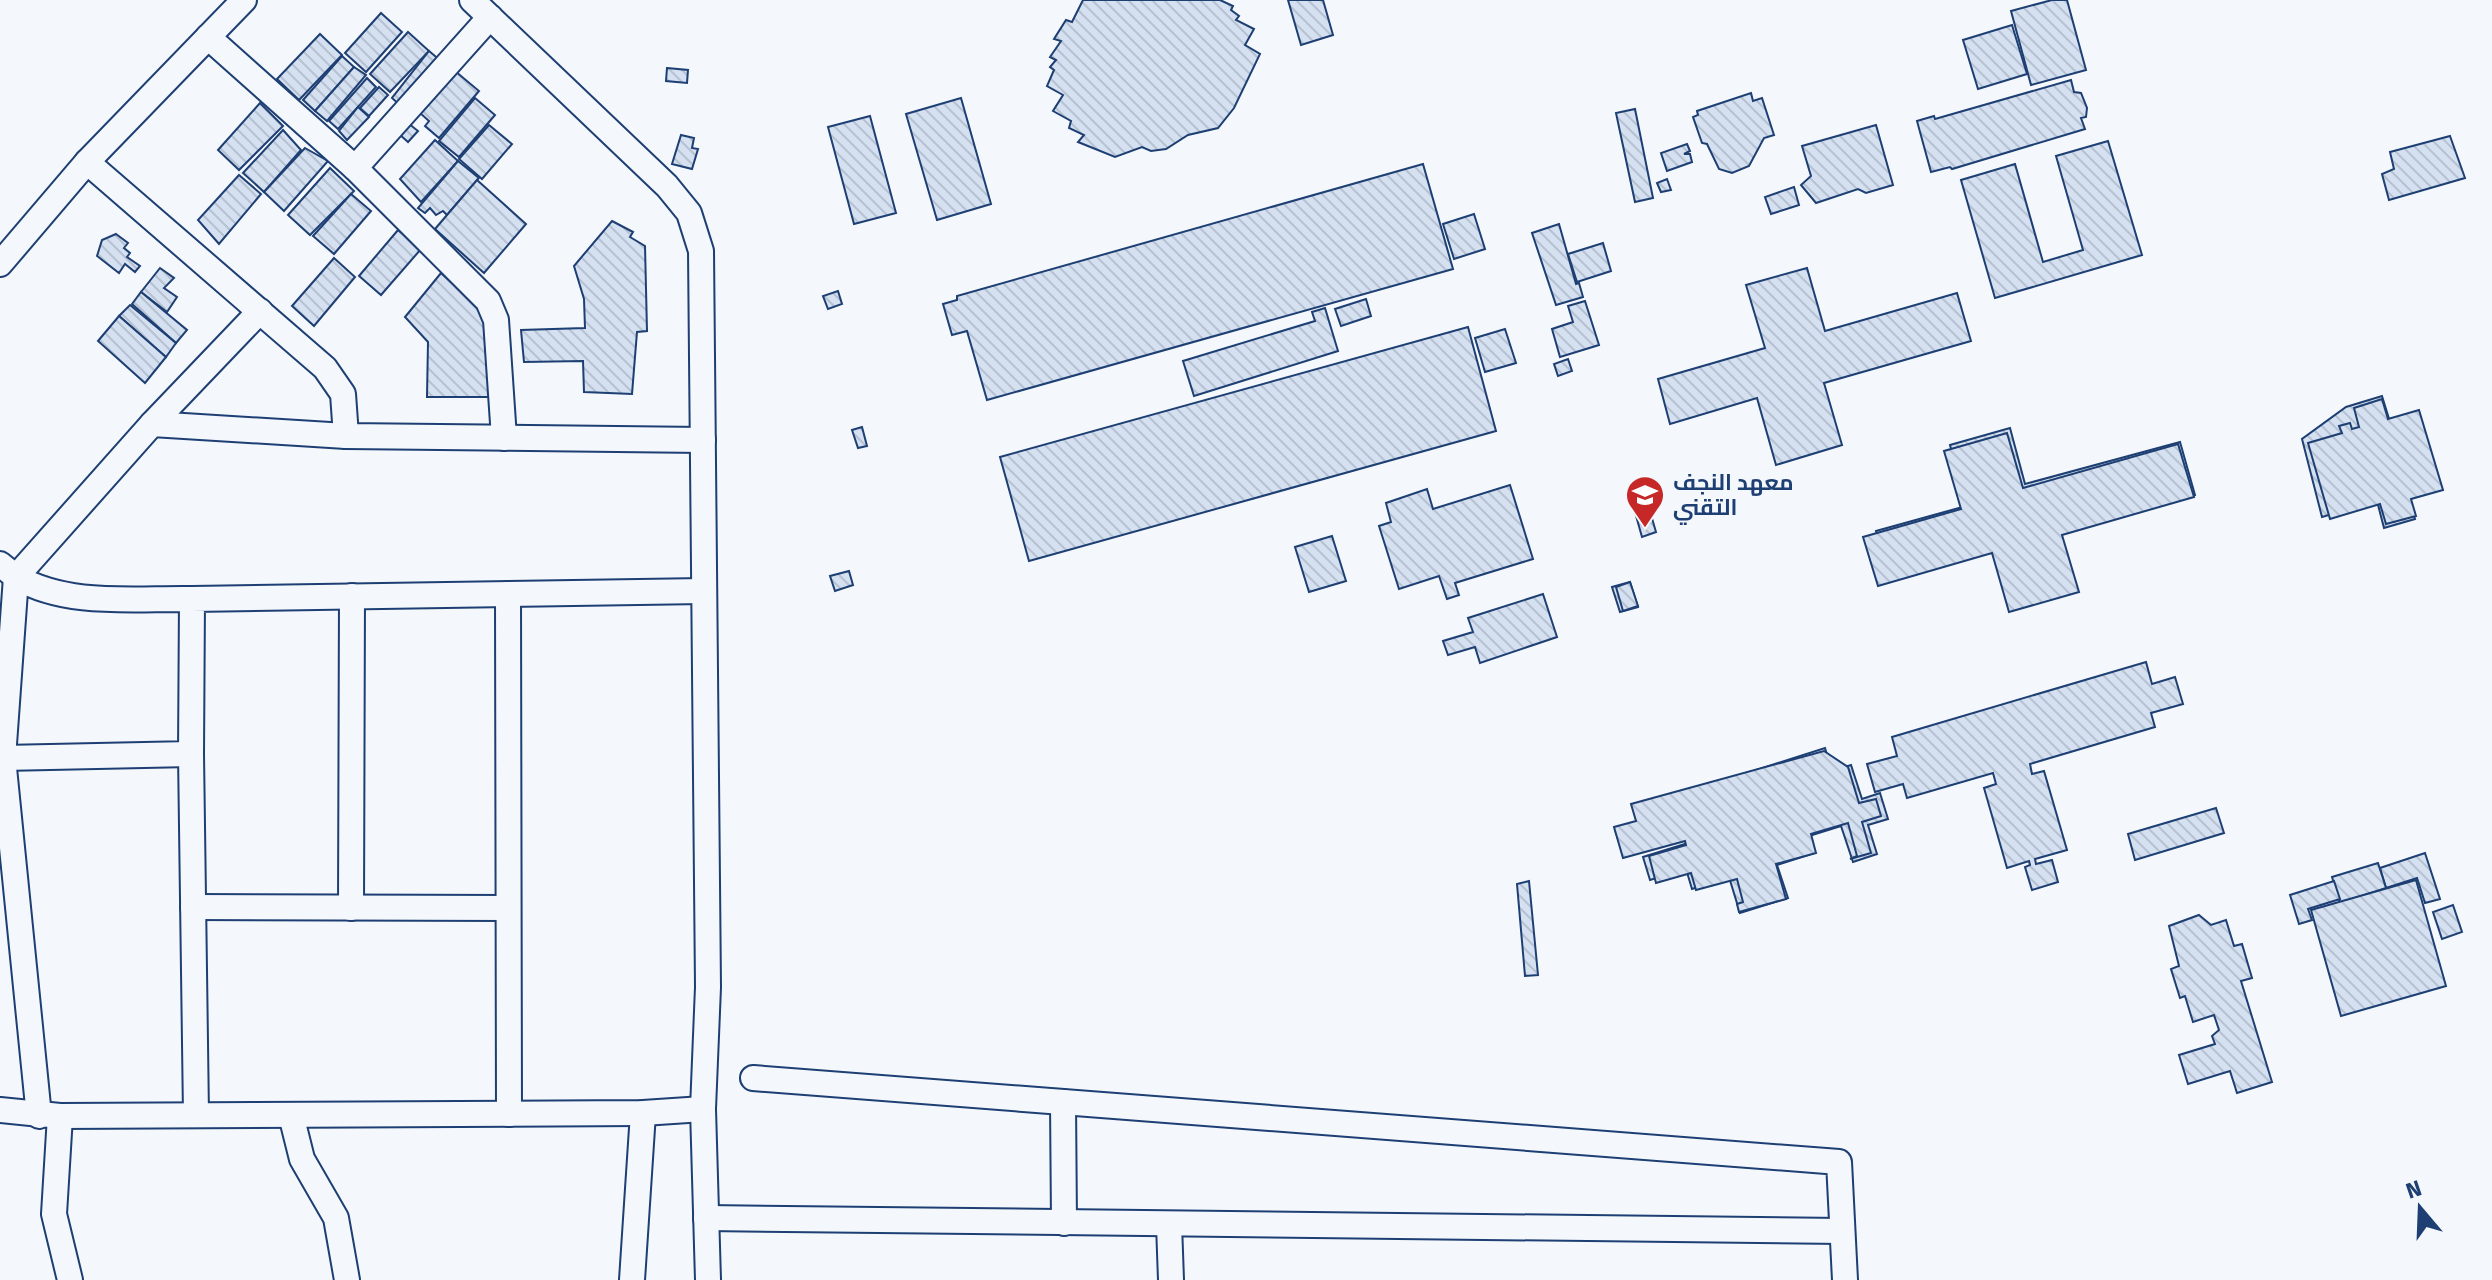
<svg xmlns="http://www.w3.org/2000/svg" width="2492" height="1280" font-family="'Fira Sans',Cairo,sans-serif">
<defs>
<pattern id="building-back-hatch" width="6" height="6" patternUnits="userSpaceOnUse" patternTransform="scale(2)"><rect width="6" height="6" fill="#d5e0f0"/><path d="M-1 5l2 2M0 0l6 6M5-1l2 2" fill="none" stroke="#b6c1d1"/></pattern>
</defs>
<rect width="100%" height="100%" fill="#f4f7fb"/>
<g fill="url(#building-back-hatch)" stroke="#1d3f73" stroke-width="2">
<polygon points="1083,0 1220,0 1233,6 1231,10 1239,16 1236,20 1254,29 1245,45 1260,54 1234,108 1218,128 1188,135 1166,149 1151,151 1142,147 1115,157 1078,142 1084,135 1069,128 1071,121 1053,111 1063,95 1047,86 1054,70 1050,67 1056,60 1050,57 1061,41 1054,39 1066,20 1072,22"/>
<polygon points="1288,0 1323,0 1333,35 1301,45"/>
<polygon points="2052,0 2067,0 2086,70 2031,85 2011,11"/>
<polygon points="381,13 402,32 366,72 345,53"/>
<polygon points="2012,25 2027,74 1978,89 1963,40"/>
<polygon points="408,32 429,51 390,92 370,74"/>
<polygon points="320,34 342,55 299,100 277,79"/>
<polygon points="429,51 441,61 402,107 392,98"/>
<polygon points="342,56 354,67 315,111 303,100"/>
<polygon points="354,67 366,75 327,121 315,111"/>
<polygon points="667,68 688,70 687,83 666,81"/>
<polygon points="455,71 479,91 439,138 425,126 429,121 420,113"/>
<polygon points="367,78 376,87 338,129 329,121"/>
<polygon points="2071,80 2074,92 2081,93 2087,108 2086,117 2081,118 2085,129 1952,169 1950,167 1931,172 1917,121 1934,116 1935,119"/>
<polygon points="379,87 388,95 369,116 360,108"/>
<polygon points="1751,93 1753,101 1762,98 1774,135 1764,138 1749,166 1732,173 1719,169 1707,144 1702,143 1693,117 1698,115 1697,111"/>
<polygon points="475,98 495,115 459,157 439,141"/>
<polygon points="961,98 991,204 937,220 906,114"/>
<polygon points="260,103 283,126 239,170 218,150"/>
<polygon points="358,107 369,117 347,140 339,131"/>
<polygon points="1635,109 1653,198 1635,202 1616,113"/>
<polygon points="870,116 896,213 854,224 828,127"/>
<polygon points="408,123 418,131 408,142 399,134"/>
<polygon points="489,125 512,144 482,179 459,159"/>
<polygon points="1876,125 1893,185 1866,193 1858,189 1816,203 1801,185 1811,176 1802,146"/>
<polygon points="283,130 301,150 264,192 243,173"/>
<polygon points="681,135 694,138 692,148 698,149 692,169 672,164"/>
<polygon points="2450,136 2465,178 2389,200 2382,174 2394,169 2390,152"/>
<polygon points="435,140 458,161 421,202 400,179"/>
<polygon points="2108,141 2142,255 1995,298 1961,180 2015,164 2043,262 2083,250 2056,156"/>
<polygon points="1687,144 1690,151 1684,154 1690,154 1692,162 1667,171 1661,153"/>
<polygon points="305,148 328,161 284,211 264,192"/>
<polygon points="458,161 479,178 447,215 443,211 436,215 430,208 425,213 418,208"/>
<polygon points="1423,164 1453,269 987,400 967,331 952,335 943,304 957,300 957,296"/>
<polygon points="330,168 354,191 310,235 288,215"/>
<polygon points="239,175 261,194 219,244 198,220"/>
<polygon points="1667,179 1671,190 1661,192 1657,183"/>
<polygon points="477,180 526,224 484,273 435,229"/>
<polygon points="1794,187 1799,205 1771,214 1765,197"/>
<polygon points="351,194 371,211 334,254 313,236"/>
<polygon points="1474,214 1485,249 1454,259 1443,224"/>
<polygon points="612,221 633,232 630,237 645,246 647,331 637,332 632,394 584,392 583,361 524,362 521,330 585,328 584,299 574,266"/>
<polygon points="1559,224 1576,284 1579,283 1583,297 1556,305 1532,233"/>
<polygon points="398,230 421,249 381,295 359,276"/>
<polygon points="116,234 128,243 124,248 130,253 127,257 140,266 135,272 125,264 119,273 97,256 102,240"/>
<polygon points="1603,243 1611,271 1577,282 1568,254"/>
<polygon points="334,258 355,277 314,326 292,306"/>
<polygon points="160,268 174,278 164,288 177,297 167,312 141,292"/>
<polygon points="1807,268 1825,331 1957,293 1971,341 1824,383 1842,445 1776,465 1757,398 1670,424 1658,379 1765,348 1746,285"/>
<polygon points="441,273 487,314 491,397 427,397 428,342 405,317"/>
<polygon points="838,291 842,304 828,309 823,296"/>
<polygon points="141,292 187,330 176,343 132,304"/>
<polygon points="1366,299 1371,316 1341,326 1335,309"/>
<polygon points="1585,301 1599,345 1560,357 1552,329 1573,322 1568,306"/>
<polygon points="130,305 176,343 166,357 119,316"/>
<polygon points="1325,308 1338,351 1194,396 1183,361 1315,321 1312,312"/>
<polygon points="119,316 166,357 145,383 98,341"/>
<polygon points="1468,327 1496,431 1029,561 1000,457"/>
<polygon points="1505,329 1516,363 1485,372 1475,338"/>
<polygon points="1568,359 1572,371 1558,376 1554,364"/>
<polygon points="2382,396 2390,422 2418,414 2440,487 2408,496 2415,519 2384,528 2377,501 2322,517 2302,439 2346,407"/>
<polygon points="2382,399 2388,419 2419,410 2443,490 2411,499 2416,516 2386,524 2380,504 2330,519 2308,443 2342,433 2339,426 2350,423 2352,429 2359,427 2354,408"/>
<polygon points="862,427 867,446 858,448 852,430"/>
<polygon points="2010,428 2025,484 2180,442 2195,495 2060,532 2076,590 2014,607 1997,546 1888,576 1876,531 1966,506 1950,445"/>
<polygon points="2007,433 2023,488 2178,444 2194,497 2062,535 2079,592 2009,612 1992,553 1878,586 1863,537 1961,509 1944,451"/>
<polygon points="1510,485 1533,559 1455,583 1459,595 1447,599 1439,576 1399,589 1379,526 1391,522 1386,503 1427,489 1433,509"/>
<polygon points="1647,501 1656,532 1642,537 1633,505"/>
<polygon points="1332,536 1346,581 1309,592 1295,547"/>
<polygon points="849,571 853,585 835,591 830,576"/>
<polygon points="1630,582 1638,607 1620,612 1612,587"/>
<polygon points="1630,582 1638,606 1623,611 1616,587"/>
<polygon points="1543,594 1557,637 1480,663 1475,647 1448,655 1443,641 1473,632 1468,618"/>
<polygon points="2146,662 2152,684 2175,677 2183,704 2151,713 2155,727 2030,764 2032,774 2044,771 2067,850 2035,859 2036,864 2052,860 2058,882 2032,890 2025,867 2030,865 2029,861 2007,868 1984,788 1996,784 1993,773 1907,798 1903,784 1875,792 1867,764 1897,756 1892,737"/>
<polygon points="1825,748 1832,771 1851,765 1862,799 1880,793 1888,819 1868,825 1877,854 1853,862 1841,826 1809,836 1814,853 1777,865 1788,898 1740,913 1729,877 1692,889 1686,869 1650,880 1643,857 1688,843 1685,835 1623,855 1615,830 1641,822 1637,808"/>
<polygon points="1824,751 1848,767 1859,803 1876,799 1881,816 1862,822 1871,853 1850,859 1857,856 1848,823 1811,834 1816,853 1776,864 1786,899 1739,912 1737,904 1743,902 1737,879 1696,890 1691,873 1656,883 1649,856 1686,845 1685,841 1623,858 1614,827 1636,821 1631,804"/>
<polygon points="2216,808 2224,833 2135,860 2128,834"/>
<polygon points="2425,853 2440,899 2425,903 2417,878 2386,888 2380,868"/>
<polygon points="2378,863 2386,888 2340,903 2332,877"/>
<polygon points="2416,880 2446,986 2341,1016 2311,910"/>
<polygon points="1529,881 1538,975 1525,976 1517,884"/>
<polygon points="2334,881 2340,899 2308,909 2312,920 2299,924 2290,895"/>
<polygon points="2453,905 2462,932 2442,939 2433,912"/>
<polygon points="2199,915 2211,925 2226,920 2234,946 2242,944 2252,978 2241,981 2272,1082 2237,1093 2230,1071 2188,1084 2179,1055 2215,1044 2212,1036 2219,1030 2214,1015 2193,1022 2185,996 2180,998 2171,969 2179,966 2169,926"/>
</g>
<g fill="none" stroke-linecap="round" stroke-linejoin="round">
<g stroke="#1d3f73" stroke-width="28">
<g id="minor">
<polyline points="472,0 667,186 689,213 701,251 708,987 703,1109 708,1280"/>
<polyline points="208,37 355,168 488,301 496,320 504,438"/>
<polyline points="87,162 325,368 343,394 346,436 703,440"/>
<polyline points="355,168 490,17"/>
<polyline points="0,264 87,162 244,0"/>
<polyline points="152,424 260,311"/>
<polyline points="0,564 16,577 152,424 346,436"/>
<polyline points="508,594 509,1114"/>
<path d="M192,599C133,598 68,607 16,577L3,758L191,754L192,599L704,591"/>
<polyline points="191,754 196,1115"/>
<polyline points="0,757 3,758 39,1116"/>
<polyline points="193,907 508,908"/>
<polyline points="351,908 352,596"/>
<polyline points="753,1078 1839,1162 1845,1280"/>
<polyline points="1063,1102 1064,1223"/>
<polyline points="0,1110 60,1116 643,1113 703,1109"/>
<polyline points="291,1115 302,1159 336,1218 347,1280"/>
<polyline points="60,1116 54,1214 70,1280"/>
<polyline points="706,1218 1842,1231"/>
<polyline points="1169,1224 1171,1280"/>
<polyline points="632,1280 643,1113"/>
</g>
</g>
<use href="#minor" stroke="#f4f7fb" stroke-width="24"/>
</g>
<defs>
<g id="university-pin" transform="scale(2)"><path d="M0 17L-7.5 6A9.5 9.5 0 1 1 7.5 6Z" fill="#c62828" stroke="#f4f7fb"/><path d="M0-5L7-2L0 1L-7-2ZM-4 1L0 2.5L4 1V4Q0 6-4 4Z" fill="#fff"/></g>
</defs>
<g fill-rule="evenodd">
<use href="#university-pin" x="1645" y="495"/>
</g>
<g text-anchor="middle" stroke-width="6" stroke-linejoin="round" paint-order="stroke">
<g font-size="22" font-weight="bold" fill="#1d3f73" stroke="#f4f7fb" text-anchor="start">
<text x="1673" y="490">معهد النجف<tspan x="1673" dy="25">التقني</tspan></text>
</g>
</g>
<g transform="translate(2420 1208) rotate(341)" stroke="#f4f7fb" stroke-width="6" paint-order="stroke">
<path d="M0-6L14 30L0 20L-14 30Z" fill="#1d3f73"/>
<text y="-12" font-size="22" font-weight="bold" text-anchor="middle" fill="#1d3f73">N</text>
</g>
</svg>
